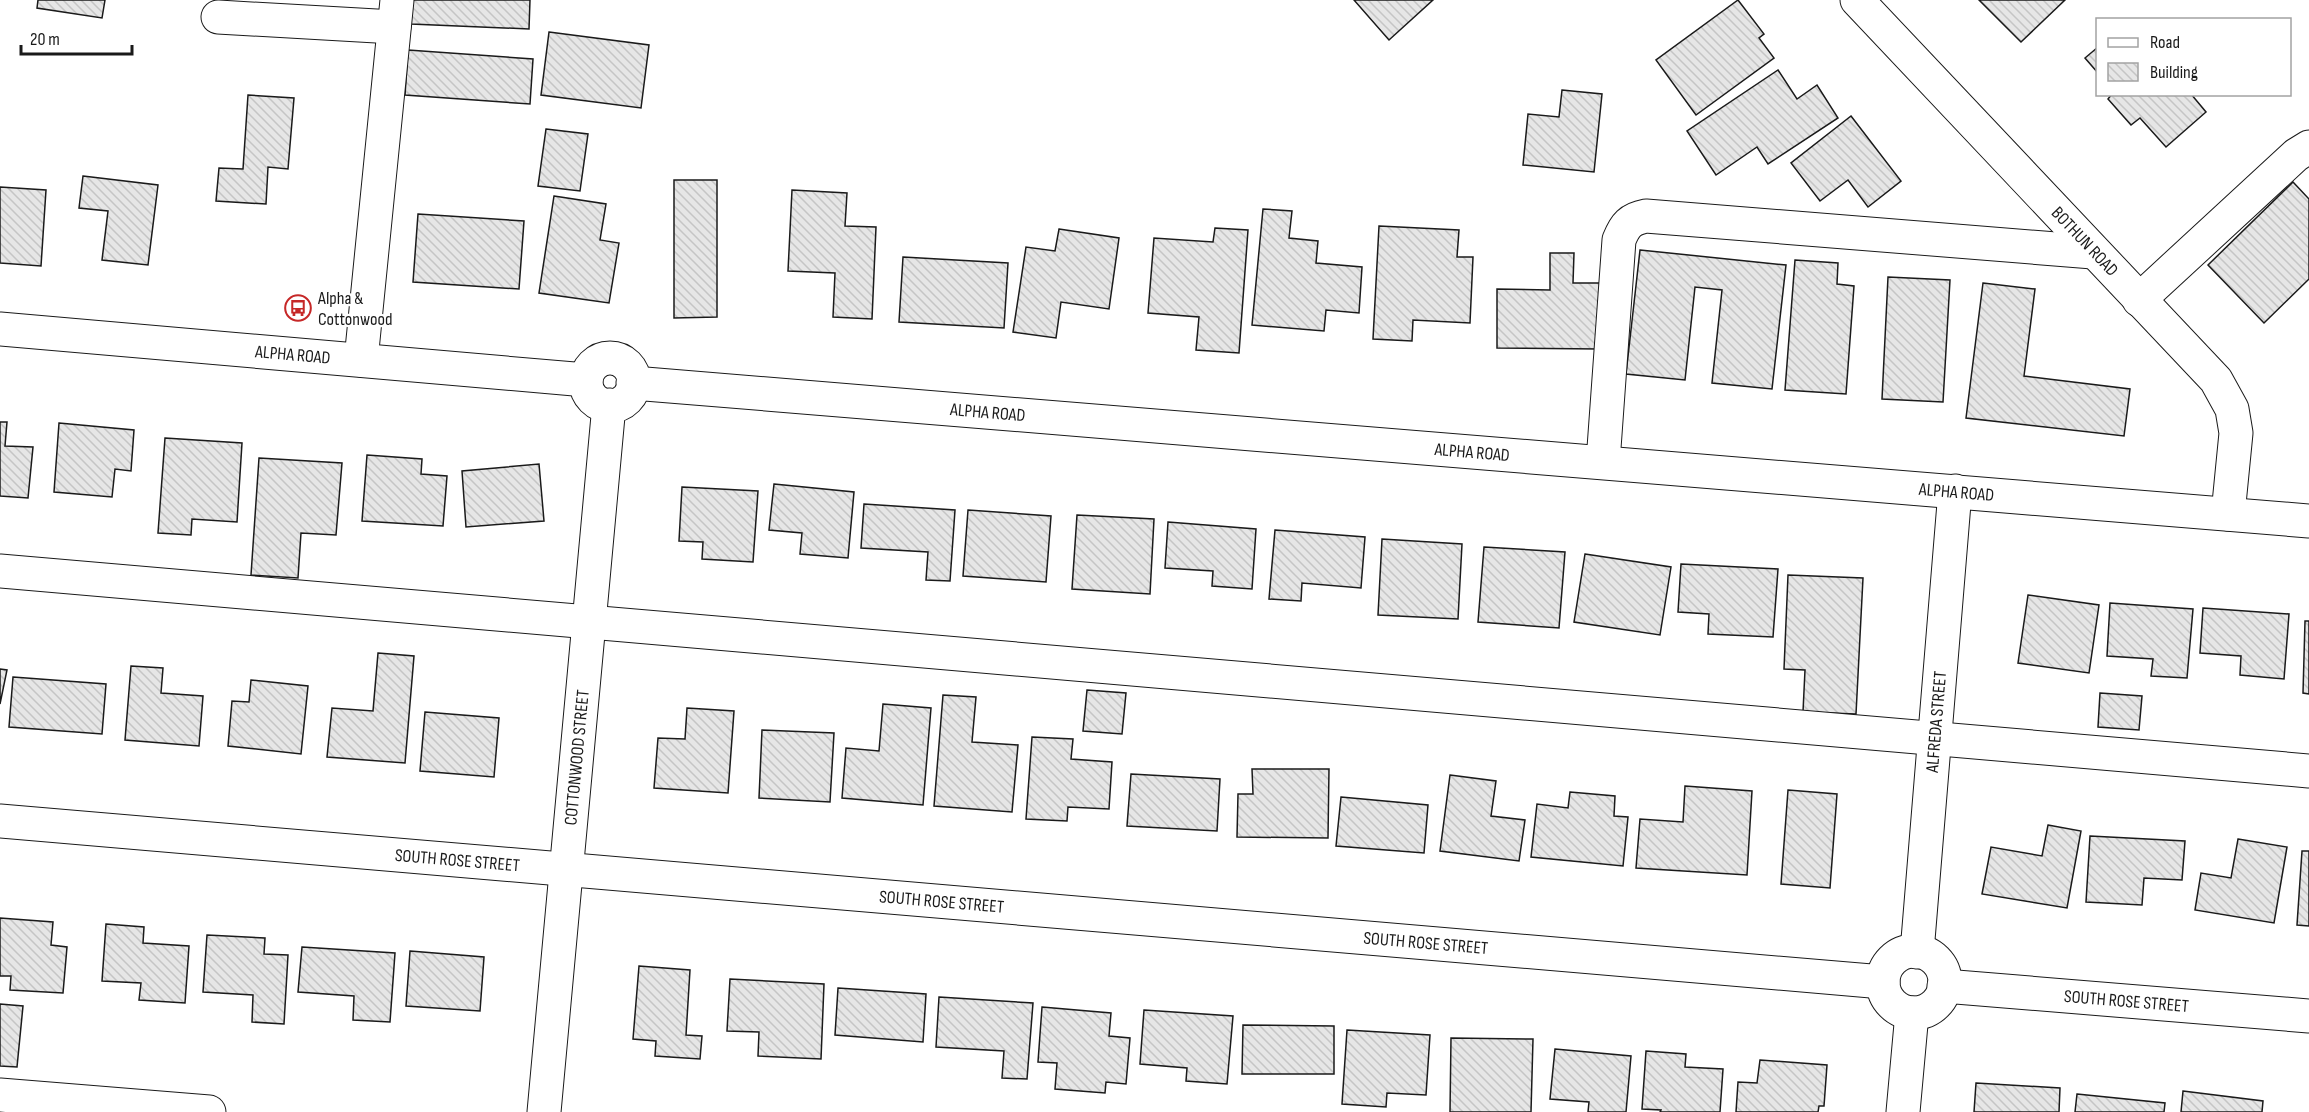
<svg xmlns="http://www.w3.org/2000/svg" width="2309" height="1112" font-family="'Sofia Sans Condensed',sans-serif">
<defs>
<pattern id="building-back-hatch" width="6" height="6" patternUnits="userSpaceOnUse" patternTransform="scale(1.5)"><rect width="6" height="6" fill="#e6e6e6"/><path d="M-1 5l2 2M0 0l6 6M5-1l2 2" fill="none" stroke="#c5c5c5"/></pattern>
</defs>
<rect width="100%" height="100%" fill="#fff"/>
<g fill="url(#building-back-hatch)" stroke="#1a1a1a" stroke-width="1.5">
<polygon points="38,0 105,0 102,18 37,8"/>
<polygon points="412,0 530,0 529,29 411,24"/>
<polygon points="1354,0 1433,0 1389,40"/>
<polygon points="1738,0 1764,34 1759,38 1774,58 1696,115 1656,60"/>
<polygon points="1979,0 2065,0 2021,42"/>
<polygon points="549,32 649,45 641,108 541,95"/>
<polygon points="2098,47 2098,73 2085,58"/>
<polygon points="408,50 533,59 530,104 405,95"/>
<polygon points="1778,70 1797,99 1817,85 1838,118 1768,164 1757,147 1716,175 1687,131"/>
<polygon points="1562,90 1602,94 1594,172 1523,165 1528,114 1559,117"/>
<polygon points="2112,94 2191,94 2206,112 2166,147 2140,118 2131,125 2108,99"/>
<polygon points="248,95 294,98 288,169 268,167 266,204 216,201 219,168 243,169"/>
<polygon points="1851,116 1901,181 1868,207 1848,180 1820,201 1791,163"/>
<polygon points="546,129 588,134 580,191 538,186"/>
<polygon points="83,176 158,185 148,265 102,260 108,211 79,208"/>
<polygon points="674,180 717,180 717,317 674,318"/>
<polygon points="2293,182 2309,199 2309,279 2264,323 2208,265"/>
<polygon points="0,187 46,190 41,266 0,263"/>
<polygon points="792,190 847,193 845,226 876,227 872,319 833,317 835,273 788,271"/>
<polygon points="554,196 606,204 600,240 619,243 609,303 539,293"/>
<polygon points="1263,209 1292,211 1289,238 1318,241 1316,263 1362,267 1359,313 1326,310 1324,331 1252,325"/>
<polygon points="418,214 524,221 519,289 413,282"/>
<polygon points="1379,226 1459,230 1457,257 1473,257 1470,323 1413,320 1412,341 1373,339"/>
<polygon points="1215,228 1248,230 1239,353 1196,350 1199,317 1148,313 1154,238 1213,242"/>
<polygon points="1059,229 1119,238 1109,309 1061,302 1056,338 1013,332 1026,247 1055,251"/>
<polygon points="1640,250 1786,265 1772,389 1712,383 1722,290 1695,287 1685,380 1626,374"/>
<polygon points="1550,253 1574,253 1573,283 1600,283 1599,349 1497,348 1497,289 1550,290"/>
<polygon points="903,257 1008,263 1004,328 899,322"/>
<polygon points="1795,260 1838,263 1837,284 1854,286 1846,394 1785,390"/>
<polygon points="1888,277 1950,280 1943,402 1882,399"/>
<polygon points="1983,283 2035,289 2024,376 2130,389 2124,436 1966,418"/>
<polygon points="0,422 7,422 5,446 33,447 28,498 0,496"/>
<polygon points="59,423 134,430 131,471 115,469 112,497 54,492"/>
<polygon points="165,438 242,443 237,522 192,519 191,535 158,533"/>
<polygon points="367,455 422,459 421,474 447,476 443,526 362,521"/>
<polygon points="259,458 342,463 336,535 301,533 298,578 251,575"/>
<polygon points="539,464 544,521 466,527 462,471"/>
<polygon points="774,484 854,492 848,558 800,554 802,533 769,530"/>
<polygon points="682,487 758,491 753,562 702,559 703,542 679,541"/>
<polygon points="864,504 955,510 950,581 926,580 928,552 861,548"/>
<polygon points="968,510 1051,516 1046,582 963,576"/>
<polygon points="1077,515 1154,519 1150,594 1072,589"/>
<polygon points="1168,522 1256,529 1252,589 1212,586 1213,571 1165,568"/>
<polygon points="1275,530 1365,537 1361,588 1302,583 1301,601 1269,599"/>
<polygon points="1382,539 1462,544 1458,619 1378,615"/>
<polygon points="1484,547 1565,552 1559,628 1478,622"/>
<polygon points="1585,554 1671,567 1660,635 1574,622"/>
<polygon points="1681,564 1778,569 1773,637 1708,634 1709,614 1678,612"/>
<polygon points="1788,575 1863,578 1856,714 1803,712 1805,670 1784,669"/>
<polygon points="2028,595 2099,605 2089,673 2018,663"/>
<polygon points="2110,603 2193,609 2187,678 2151,676 2153,659 2107,656"/>
<polygon points="2203,608 2289,614 2284,679 2240,675 2241,656 2200,653"/>
<polygon points="2305,621 2309,621 2309,694 2303,693"/>
<polygon points="378,653 414,656 405,763 327,757 332,708 373,711"/>
<polygon points="131,666 163,668 161,693 203,696 199,746 125,740"/>
<polygon points="0,669 7,670 0,704"/>
<polygon points="13,677 106,684 102,734 9,727"/>
<polygon points="251,680 308,686 301,754 228,746 232,701 249,702"/>
<polygon points="1087,690 1126,693 1122,734 1083,731"/>
<polygon points="2100,693 2142,696 2139,730 2098,727"/>
<polygon points="943,695 976,697 972,742 1018,745 1012,812 934,806"/>
<polygon points="883,704 931,708 923,805 842,798 846,748 879,751"/>
<polygon points="687,708 734,711 728,793 654,788 658,738 685,739"/>
<polygon points="425,712 499,718 494,777 420,771"/>
<polygon points="762,730 834,733 830,802 759,798"/>
<polygon points="1032,737 1073,739 1071,759 1112,762 1109,809 1068,807 1067,821 1026,819"/>
<polygon points="1252,769 1329,769 1328,838 1237,837 1238,794 1253,794"/>
<polygon points="1131,774 1220,779 1217,831 1127,826"/>
<polygon points="1450,775 1496,781 1491,816 1525,820 1519,861 1440,851"/>
<polygon points="1685,786 1752,791 1747,875 1636,868 1640,819 1683,822"/>
<polygon points="1788,790 1837,794 1830,888 1781,884"/>
<polygon points="1570,792 1615,796 1614,816 1628,817 1623,866 1531,857 1537,804 1568,808"/>
<polygon points="1341,797 1428,805 1424,853 1336,846"/>
<polygon points="2048,825 2081,831 2067,908 1982,894 1991,847 2042,856"/>
<polygon points="2090,836 2185,841 2182,880 2144,878 2142,905 2086,902"/>
<polygon points="2238,839 2287,847 2274,923 2195,910 2201,873 2231,878"/>
<polygon points="2302,851 2309,851 2309,926 2297,925"/>
<polygon points="0,918 53,922 51,945 67,947 63,993 10,990 11,976 0,976"/>
<polygon points="106,924 144,927 143,943 189,946 185,1003 139,1000 141,983 102,981"/>
<polygon points="207,935 265,938 264,954 288,955 284,1024 252,1022 253,995 203,992"/>
<polygon points="302,947 395,953 390,1022 353,1020 354,996 298,992"/>
<polygon points="410,951 484,957 480,1011 406,1006"/>
<polygon points="639,966 690,970 686,1035 702,1036 700,1059 655,1056 656,1041 633,1039"/>
<polygon points="730,979 824,984 821,1059 758,1056 759,1032 727,1031"/>
<polygon points="838,988 926,994 923,1042 835,1035"/>
<polygon points="939,997 1033,1003 1027,1079 1002,1078 1004,1051 936,1047"/>
<polygon points="0,1004 23,1006 17,1067 0,1066"/>
<polygon points="1042,1007 1111,1013 1109,1036 1130,1038 1126,1084 1106,1082 1105,1093 1055,1089 1057,1063 1038,1062"/>
<polygon points="1144,1010 1233,1016 1227,1084 1186,1081 1187,1068 1140,1064"/>
<polygon points="1243,1025 1334,1026 1334,1074 1242,1074"/>
<polygon points="1347,1030 1430,1035 1426,1095 1387,1093 1386,1107 1342,1104"/>
<polygon points="1451,1038 1533,1039 1531,1112 1450,1112"/>
<polygon points="1555,1049 1631,1056 1626,1112 1588,1112 1589,1102 1550,1099"/>
<polygon points="1646,1051 1686,1054 1685,1067 1723,1069 1720,1112 1660,1112 1661,1110 1642,1109"/>
<polygon points="1760,1060 1827,1065 1824,1106 1819,1106 1818,1112 1736,1112 1738,1082 1757,1083"/>
<polygon points="1976,1083 2060,1088 2059,1112 1974,1112"/>
<polygon points="2183,1091 2263,1101 2262,1112 2181,1112"/>
<polygon points="2077,1094 2165,1103 2164,1112 2075,1112"/>
</g>
<g fill="none" stroke-linecap="round" stroke-linejoin="round">
<g stroke="#1a1a1a" stroke-width="35">
<g id="minor">
<path id="s1" d="M1857,0L2216,380L2232,409L2236,433L2228,514"/>
<polyline points="218,17 394,27"/>
<polyline points="2139,300 2296,155 2309,147"/>
<path id="s2" d="M0,329L586,380"/>
<circle cx="610" cy="382" r="24"/>
<polyline points="361,360 397,0"/>
<path id="s3" d="M633,383L2309,521"/>
<path d="M1603,462L1619,240C1625,225 1630,219 1646,216L2093,252"/>
<polyline points="0,571 2309,771"/>
<path id="s4" d="M0,821L1883,982"/>
<circle cx="1914" cy="982" r="31"/>
<path id="s5" d="M1917,952L1955,491"/>
<path id="s6" d="M1944,986L2309,1016"/>
<polyline points="0,1095 209,1112"/>
<path id="s7" d="M544,1112L609,405"/>
<polyline points="1903,1112 1912,1013"/>
</g>
</g>
<use href="#minor" stroke="#fff" stroke-width="33"/>
</g>
<defs>
<g id="bus-ring" transform="scale(1.35)"><circle r="9.5" fill="#fff" stroke="#c62828" stroke-width="1.5"/><path d="M-5-6H5V4H4V6H2V4H-2V6H-4V4H-5ZM-3.5-4V0h7V-4ZM-3.5 1.2v1.5H-2V1.2ZM2 1.2v1.5H3.5V1.2Z" fill="#c62828"/></g>
</defs>
<g fill-rule="evenodd">
<use href="#bus-ring" x="298" y="308"/>
</g>
<g text-anchor="middle" stroke-width="4.5" stroke-linejoin="round" paint-order="stroke">
<g font-size="18" fill="#1a1a1a" stroke="#fff">
<text dy="6" stroke="none"><textPath href="#s1" startOffset="332">BOTHUN ROAD</textPath></text>
<text dy="6" stroke="none"><textPath href="#s2" startOffset="294">ALPHA ROAD</textPath></text>
<text dy="6" stroke="none"><textPath href="#s3" startOffset="356">ALPHA ROAD</textPath></text>
<text dy="6" stroke="none"><textPath href="#s3" startOffset="842">ALPHA ROAD</textPath></text>
<text dy="6" stroke="none"><textPath href="#s3" startOffset="1328">ALPHA ROAD</textPath></text>
<text dy="6" stroke="none"><textPath href="#s5" startOffset="231">ALFREDA STREET</textPath></text>
<text dy="6" stroke="none"><textPath href="#s7" startOffset="356">COTTONWOOD STREET</textPath></text>
<text dy="6" stroke="none"><textPath href="#s4" startOffset="459">SOUTH ROSE STREET</textPath></text>
<text dy="6" stroke="none"><textPath href="#s4" startOffset="945">SOUTH ROSE STREET</textPath></text>
<text dy="6" stroke="none"><textPath href="#s4" startOffset="1431">SOUTH ROSE STREET</textPath></text>
<text dy="6" stroke="none"><textPath href="#s6" startOffset="183">SOUTH ROSE STREET</textPath></text>
</g>
<g font-size="18" fill="#1a1a1a" stroke="#fff" text-anchor="start">
<text x="318" y="304">Alpha &amp;<tspan x="318" dy="21">Cottonwood</tspan></text>
</g>
</g>
<rect x="2096" y="18" width="195" height="78" fill="#ffffff" stroke="#a3a3a3" stroke-width="1.5"/>
<rect x="2108" y="38" width="30" height="9" fill="#ffffff" stroke="#a3a3a3" stroke-width="1.5"/>
<text x="2150" y="48" font-size="18" fill="#1a1a1a">Road</text>
<rect x="2108" y="63" width="30" height="18" fill="url(#building-back-hatch)" stroke="#a3a3a3" stroke-width="1.5"/>
<text x="2150" y="78" font-size="18" fill="#1a1a1a">Building</text>
<path d="M21 45v9h111v-9" fill="none" stroke="#1a1a1a" stroke-width="3"/>
<text x="30" y="45" font-size="18" fill="#1a1a1a" stroke="#ffffff" stroke-width="4.5" paint-order="stroke">20 m</text>
</svg>
